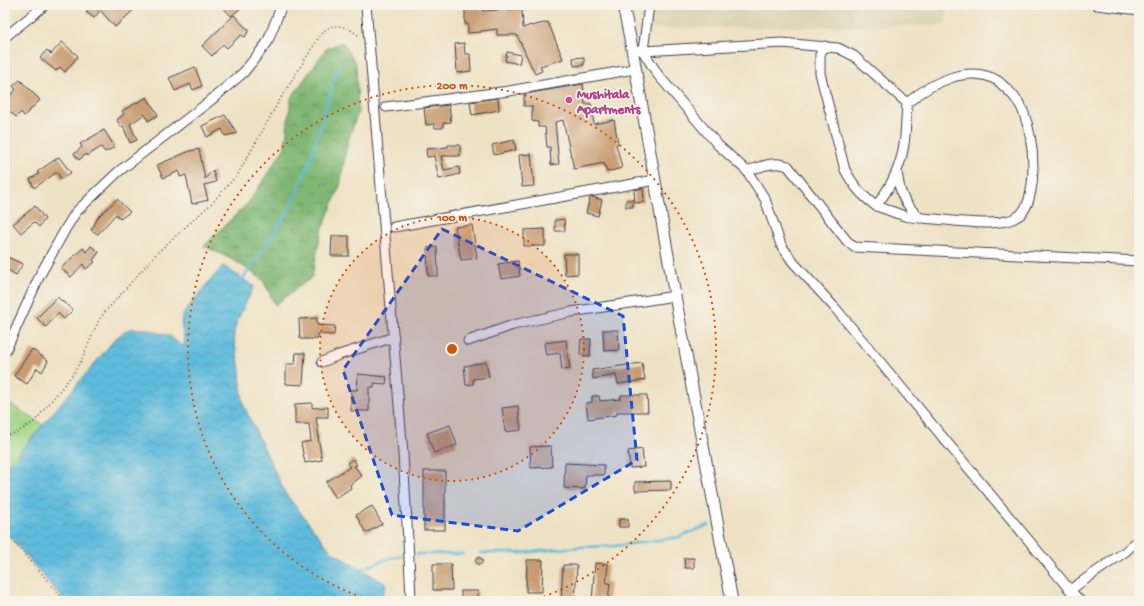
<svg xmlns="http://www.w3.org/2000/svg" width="1144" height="606" font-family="'Gochi Hand',sans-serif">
<defs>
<pattern id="grass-tufts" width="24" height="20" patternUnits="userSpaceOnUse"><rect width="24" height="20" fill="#a1d687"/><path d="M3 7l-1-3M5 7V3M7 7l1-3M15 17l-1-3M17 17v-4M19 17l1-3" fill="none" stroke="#8ab775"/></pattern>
<pattern id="forest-crowns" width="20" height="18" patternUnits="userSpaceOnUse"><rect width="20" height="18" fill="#80b774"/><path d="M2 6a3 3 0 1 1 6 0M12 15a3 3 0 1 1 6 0" fill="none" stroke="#689460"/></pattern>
<pattern id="water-waves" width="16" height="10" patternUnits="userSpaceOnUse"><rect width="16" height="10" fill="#5ebbdc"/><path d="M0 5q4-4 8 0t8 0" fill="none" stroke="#51a0be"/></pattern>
</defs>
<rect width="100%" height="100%" fill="#f7f3e8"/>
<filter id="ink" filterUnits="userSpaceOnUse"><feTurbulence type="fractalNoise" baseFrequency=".025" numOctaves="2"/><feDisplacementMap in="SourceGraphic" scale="8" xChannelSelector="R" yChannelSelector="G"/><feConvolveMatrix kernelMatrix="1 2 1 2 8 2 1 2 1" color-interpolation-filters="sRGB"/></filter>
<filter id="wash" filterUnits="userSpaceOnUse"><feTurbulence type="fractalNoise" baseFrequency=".012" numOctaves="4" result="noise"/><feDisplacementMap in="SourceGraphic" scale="16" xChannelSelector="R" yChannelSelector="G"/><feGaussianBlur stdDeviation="0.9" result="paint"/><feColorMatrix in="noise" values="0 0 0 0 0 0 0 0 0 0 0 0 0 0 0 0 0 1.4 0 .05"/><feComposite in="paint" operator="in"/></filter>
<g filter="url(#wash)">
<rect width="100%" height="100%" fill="#eee2c4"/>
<polygon fill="#dad5b5" points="641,5 948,5 945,25 644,29"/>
<polygon fill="url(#grass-tufts)" stroke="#627c61" points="5,401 43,425 10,464 5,466"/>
<polygon fill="url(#forest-crowns)" stroke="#516c58" points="342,42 356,64 358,112 347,144 340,186 321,232 312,277 275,305 263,280 237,262 204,246 249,202 285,147 291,98 326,49"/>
<path fill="url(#water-waves)" stroke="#406e8c" d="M223,266L254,286L237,321L234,332V340L239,363L243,404L285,493L331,551L386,584L381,601H65L5,531V466L10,464L116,338L129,329H146L170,336L180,345L184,346C186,338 179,327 182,318C185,307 215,276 223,266Z"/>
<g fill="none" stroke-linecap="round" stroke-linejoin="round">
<g stroke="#5ebbdc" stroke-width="2.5">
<polyline points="242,280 289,210 308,167 335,76 341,64"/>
<polyline points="480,553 521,553 577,547 615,546 679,537 709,525"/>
<polyline points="417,554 463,554"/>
<polyline points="361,569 390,558 402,556"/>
</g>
</g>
<g id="blocks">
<g fill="#c89b70">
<polygon points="92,5 99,12 94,18 86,12"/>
<polygon points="106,5 139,5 115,27 100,10"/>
<polygon points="221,5 245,5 231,16"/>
<polygon points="465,5 482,5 482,11 522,9 523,28 531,25 531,26 548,22 563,59 540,66 542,71 535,74 517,35 497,35 497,29 481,31 481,32 468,33 468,24 465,24"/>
<polygon points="234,15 245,27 249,30 245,37 241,35 227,48 223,44 212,56 202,46"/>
<polygon points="62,42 78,56 65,72 60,67 56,71 40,58 47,50 51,54"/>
<polygon points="464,43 465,54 470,54 471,71 457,73 455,44"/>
<polygon points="507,52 521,55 519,64 505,61"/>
<polygon points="584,57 584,65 574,66 573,58"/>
<polygon points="195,67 202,86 193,90 190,84 175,91 169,78"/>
<polygon points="20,80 40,100 24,116 21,112 16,117 5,107 5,100 16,90 13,86"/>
<polygon points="583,84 585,104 591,104 594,124 614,120 618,143 616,144 622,168 607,172 604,163 574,169 563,120 555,122 559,164 551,165 550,147 547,147 545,127 538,127 538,122 532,121 532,106 524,106 524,94"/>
<polygon points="147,97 158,115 148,121 145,114 130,124 137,140 130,143 123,126 121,127 117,120 124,114 122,111"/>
<polygon points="498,98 499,110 472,115 470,102"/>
<polygon points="449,105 451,122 443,123 443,128 435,128 434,124 426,125 424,108"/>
<polygon points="225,115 237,133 225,136 222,129 207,137 202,126"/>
<polygon points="104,130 115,147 105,152 101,147 87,156 86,154 79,160 74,154 82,147 80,144"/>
<polygon points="514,140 516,150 494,155 492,145"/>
<polygon points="448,145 460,145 460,156 441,156 444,170 459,167 460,174 439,179 434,156 427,157 426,149 448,147"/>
<polygon points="199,149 205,179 213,170 216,182 204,185 208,200 192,204 186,175 180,177 179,171 163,178 157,165 190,151"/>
<polygon points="531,154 534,186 522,187 519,155"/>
<polygon points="59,157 71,173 61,179 57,172 34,188 30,179 39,174 37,172"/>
<polygon points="643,188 644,202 635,203 634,190"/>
<polygon points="592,197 602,200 598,216 586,213 590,198"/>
<polygon points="117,199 130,212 120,219 116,214 98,234 91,230 99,216"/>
<rect x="626" y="200" width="7" height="7"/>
<polygon points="35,206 45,219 39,227 34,222 21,233 13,224"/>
<polygon points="564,219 565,231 555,231 555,220"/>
<polygon points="472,225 477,258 461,260 455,227"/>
<polygon points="545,229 545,246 524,246 524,230"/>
<polygon points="332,236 349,236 349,256 331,256"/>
<polygon points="91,246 99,252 93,260 95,262 86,269 83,264 71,277 61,268 83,248 86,252"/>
<polygon points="437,247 438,276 428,276 427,248"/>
<polygon points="564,254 578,254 578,274 565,275"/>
<polygon points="5,256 23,264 16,275 5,268"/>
<polygon points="518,261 520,276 501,279 498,264"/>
<polygon points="57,297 73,310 64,319 58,313 46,327 37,318"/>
<polygon points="317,318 317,325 335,326 334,335 318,334 318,339 300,339 299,319"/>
<polygon points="603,330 618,330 619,350 604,351"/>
<polygon points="581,339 591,339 590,356 580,355"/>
<polygon points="566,340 570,369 562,370 560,353 546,355 544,343"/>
<polygon points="32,349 48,361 42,372 37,368 27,384 14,376"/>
<polygon points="296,353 305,353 303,385 286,384 286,364 295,364"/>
<polygon points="486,362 489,377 473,379 473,384 466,385 464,366"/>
<polygon points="642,363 645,380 618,384 616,375 593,379 592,370"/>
<polygon points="358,374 387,377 386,384 374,383 374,387 369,387 369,411 351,411 351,390 357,390"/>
<polygon points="621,395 647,395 648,412 617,412 617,415 588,419 586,403 592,402 592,396 599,396 600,401 621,399"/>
<polygon points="312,403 312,408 328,407 328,417 316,417 319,437 318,437 322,460 305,463 301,443 311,441 309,424 295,424 295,404"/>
<polygon points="518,406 521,430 505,432 502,408"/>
<polygon points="450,425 457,445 434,453 427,433"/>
<polygon points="551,446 552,467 531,468 530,447"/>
<polygon points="642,449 644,467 630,468 628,451"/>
<polygon points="353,459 357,465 354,466 362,476 350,485 351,488 336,498 326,482 350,467 347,463"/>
<polygon points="565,463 604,465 604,475 586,475 585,489 564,488"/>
<rect x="424" y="471" width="21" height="59"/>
<polygon points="671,481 671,490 635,491 635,482"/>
<polygon points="372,506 382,524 366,533 356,515"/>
<rect x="619" y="519" width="9" height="8"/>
<circle cx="479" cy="561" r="3.5"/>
<polygon points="684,558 694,558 694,568 685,568"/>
<polygon points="527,560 543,560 542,592 526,592"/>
<polygon points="595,563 608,564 606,583 610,583 608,601 592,601"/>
<polygon points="433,564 451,564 452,590 433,590"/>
<polygon points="563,565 577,565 575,601 561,601"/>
<rect x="461" y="591" width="17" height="10"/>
</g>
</g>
</g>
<g filter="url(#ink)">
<use href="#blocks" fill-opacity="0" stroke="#413f50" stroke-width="1"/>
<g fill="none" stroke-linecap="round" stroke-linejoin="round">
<g stroke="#413f50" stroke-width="11">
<g id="minor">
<polyline points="366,5 403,454 410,576 411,601"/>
<polyline points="649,5 643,51 658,75 718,145 747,171 765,199 781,245 793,262 836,309 1070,590"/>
<polyline points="1097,5 1139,10"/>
<polyline points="5,37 45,5"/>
<path d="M639,50L643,51L782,43L838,48L854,56L907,103C906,117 906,131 904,144C901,167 890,188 876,206C861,195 854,186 845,170L820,73V55L822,50L825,46"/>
<polyline points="386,107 509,91 635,69"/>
<path d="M747,171C761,167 774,160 788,166L847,241L854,247L1139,261"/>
<path d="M897,172C900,195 903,202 920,218"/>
<path d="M876,206C886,209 895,213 905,216C914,218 925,218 935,219C957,221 1004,229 1021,214C1031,204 1033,181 1033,168C1033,149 1030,129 1023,111C1020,103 1013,95 1007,89C1004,87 1001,83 998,81C968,63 930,84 907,103"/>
<polyline points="394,227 655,180"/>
<polyline points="468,341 513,325 571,312 675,296"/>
<polyline points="5,352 40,275 66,228 76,212 118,172 210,101 244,72 267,43 282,5"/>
<polyline points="322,362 339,355 394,337"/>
<polyline points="1080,601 1070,590 1126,551 1139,539"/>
</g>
</g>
<g stroke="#413f50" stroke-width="13">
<polyline id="major" points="623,5 631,43 675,296 732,601"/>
</g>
<g stroke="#413f50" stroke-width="1.5" stroke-dasharray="1 3" stroke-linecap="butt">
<path d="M5,436L18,432L35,421L73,374L81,361L99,320L105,312L158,252L211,204L238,174L282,96L319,37C322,35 324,31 326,29C337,22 350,28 359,36"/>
<polyline points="5,531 65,601"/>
</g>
<use href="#minor" stroke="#fff" stroke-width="9"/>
<use href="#major" stroke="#fff" stroke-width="11"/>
</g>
</g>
<path fill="#1d4ed8" fill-opacity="0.2" stroke="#1d4ed8" stroke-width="3" stroke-dasharray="8 5" stroke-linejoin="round" d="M442,229L623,316L637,460L518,531L392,515L343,370Z"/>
<circle cx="452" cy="349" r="132" fill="#d45411" fill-opacity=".12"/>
<g fill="none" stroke="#d45411" stroke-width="2" stroke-dasharray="2 4">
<circle cx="452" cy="349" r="132"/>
<path d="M373 601A264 264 0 1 1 531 601"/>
</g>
<circle fill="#d1479c" stroke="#f7f3e8" stroke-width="1.5" cx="569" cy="100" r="4"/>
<g text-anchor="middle" stroke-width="3.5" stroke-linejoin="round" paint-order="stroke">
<g font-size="13" font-weight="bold" fill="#b23c85" stroke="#f7f3e8" text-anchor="start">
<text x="577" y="98">Mushitala<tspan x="577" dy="15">Apartments</tspan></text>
</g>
</g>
<circle cx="452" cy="349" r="6" fill="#d45411" stroke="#f7f3e8" stroke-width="2"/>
<g font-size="12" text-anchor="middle" font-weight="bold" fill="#d45411" stroke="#f7f3e8" stroke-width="3.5" stroke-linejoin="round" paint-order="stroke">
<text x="452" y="89">200 m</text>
<text x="452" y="221">100 m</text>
</g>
<rect width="1144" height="606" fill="none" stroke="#f7f3e8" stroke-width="20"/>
</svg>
